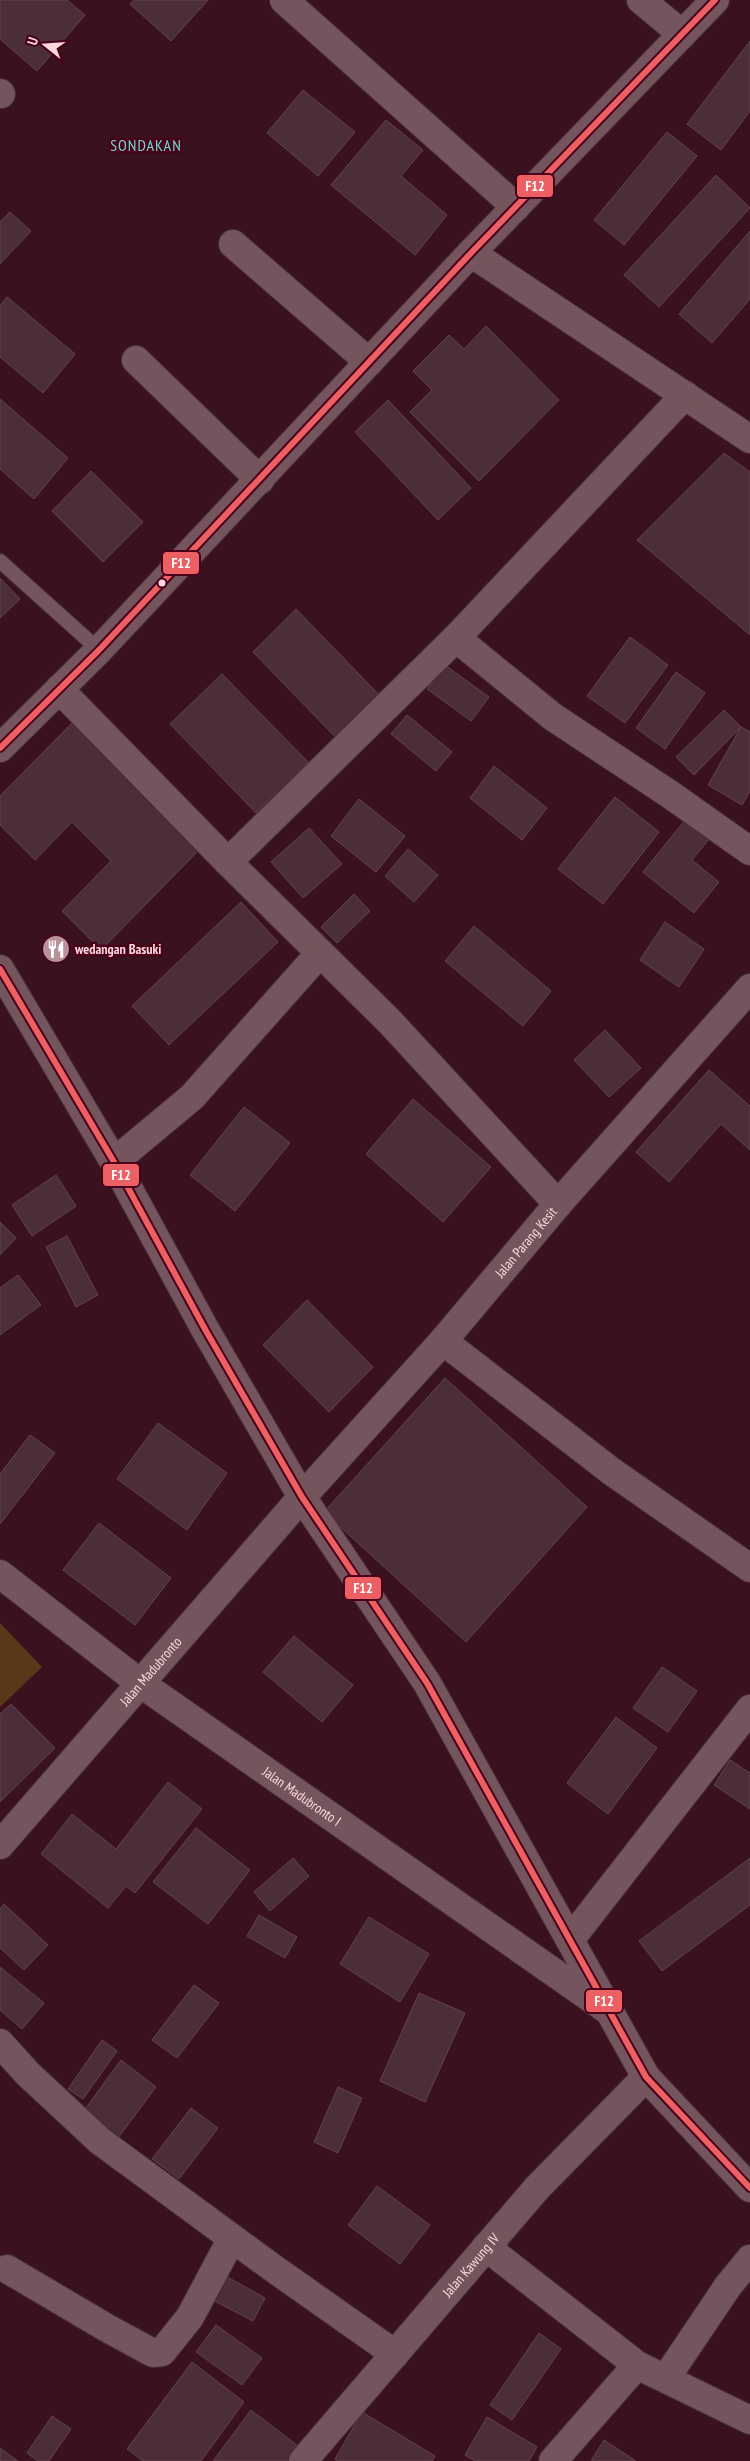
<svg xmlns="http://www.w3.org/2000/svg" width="750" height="2461" font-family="'PT Sans Narrow',sans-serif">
<rect width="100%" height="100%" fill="#39111f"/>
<polygon fill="#583819" points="0,1623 42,1667 0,1707"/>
<g fill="#4c2d3a" stroke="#63434f">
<polygon points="0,0 67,0 85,15 37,71 0,39"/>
<polygon points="134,0 208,0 171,41 130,4"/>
<polygon points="750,41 750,111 721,150 687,124"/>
<polygon points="303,90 355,132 318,176 267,133"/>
<polygon points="386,120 423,150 401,176 447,215 415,255 331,185"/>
<polygon points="667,132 697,156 624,245 594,220"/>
<polygon points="716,175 750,208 659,307 624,275"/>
<polygon points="10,212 31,231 0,264 0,222"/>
<polygon points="750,231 750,299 712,343 679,314"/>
<polygon points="7,297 75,354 43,393 0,357 0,306"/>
<polygon points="486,326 559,400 479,481 410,412 432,390 413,371 449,335 464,349"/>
<polygon points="0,399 68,458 34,499 0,469"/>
<polygon points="388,400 471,488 438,520 355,432"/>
<polygon points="724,453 750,472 750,635 637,540"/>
<polygon points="91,471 143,522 103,562 52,511"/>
<polygon points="0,578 20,599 0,618"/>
<polygon points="296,609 386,702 343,745 253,652"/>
<polygon points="630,637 668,665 625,723 587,696"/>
<polygon points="445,665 489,697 471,721 427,689"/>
<polygon points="676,672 705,693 665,749 636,728"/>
<polygon points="222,674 308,762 256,813 170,724"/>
<polygon points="724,710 741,727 694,775 676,757"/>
<polygon points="407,715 452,752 436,771 391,734"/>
<polygon points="72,723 199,850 101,950 62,911 111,861 72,822 35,860 0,825 0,796"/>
<polygon points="741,727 750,732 750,791 742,805 708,785"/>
<polygon points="494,766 547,808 522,840 470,798"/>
<polygon points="615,797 659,832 603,904 558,869"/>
<polygon points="359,799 405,836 376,872 331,836"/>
<polygon points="686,819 710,838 692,860 719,882 694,913 643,872"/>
<polygon points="309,828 342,864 303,898 271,862"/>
<polygon points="408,849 438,875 414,902 385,876"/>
<polygon points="354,894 370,911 337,943 321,927"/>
<polygon points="241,902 278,942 169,1045 132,1006"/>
<polygon points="665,922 704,949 679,987 640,960"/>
<polygon points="474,926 551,991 523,1026 445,961"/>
<polygon points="605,1030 641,1068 609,1097 574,1060"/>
<polygon points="709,1070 750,1106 750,1150 721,1124 669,1182 636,1152"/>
<polygon points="413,1099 491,1167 443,1222 366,1154"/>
<polygon points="244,1107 290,1143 235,1211 190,1175"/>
<polygon points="56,1175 76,1206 32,1236 12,1205"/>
<polygon points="0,1222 16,1238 0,1255"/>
<polygon points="67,1236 98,1295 76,1307 46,1247"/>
<polygon points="18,1275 41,1305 0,1335 0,1288"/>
<polygon points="307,1300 373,1367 329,1412 263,1345"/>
<polygon points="445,1378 587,1507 466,1642 324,1512"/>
<polygon points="158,1423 227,1473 187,1530 117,1479"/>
<polygon points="30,1435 55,1453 0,1524 0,1474"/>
<polygon points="99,1523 171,1578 135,1625 63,1570"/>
<polygon points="294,1636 353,1685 322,1722 263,1672"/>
<polygon points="662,1667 697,1691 668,1732 633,1708"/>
<polygon points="11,1704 55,1748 0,1802 0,1714"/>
<polygon points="616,1717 657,1748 608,1814 567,1783"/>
<polygon points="730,1760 750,1773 750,1809 714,1785"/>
<polygon points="168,1782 202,1809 135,1893 126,1886 108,1908 41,1854 72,1814 116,1849"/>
<polygon points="196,1828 250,1870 208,1924 153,1882"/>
<polygon points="293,1858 309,1876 270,1911 254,1892"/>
<polygon points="750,1858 750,1905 662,1971 639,1941"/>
<polygon points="4,1904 48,1945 24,1970 0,1948 0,1909"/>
<polygon points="259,1915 297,1937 285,1958 247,1936"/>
<polygon points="369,1917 429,1954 400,2002 340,1964"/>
<polygon points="0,1967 44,2003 22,2029 0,2010"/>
<polygon points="194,1985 219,2003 177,2058 152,2040"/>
<polygon points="419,1993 465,2013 425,2102 380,2081"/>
<polygon points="102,2040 117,2051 83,2099 68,2089"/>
<polygon points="121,2060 156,2087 115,2142 80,2116"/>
<polygon points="338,2087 362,2098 338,2153 314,2142"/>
<polygon points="191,2108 218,2128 179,2179 152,2159"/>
<polygon points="377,2186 430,2225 400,2264 348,2225"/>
<polygon points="222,2274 265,2298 253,2321 209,2298"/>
<polygon points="216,2325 262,2358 242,2385 196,2352"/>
<polygon points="539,2333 561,2349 512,2420 490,2405"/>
<polygon points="192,2362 244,2402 201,2461 143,2461 127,2449"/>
<polygon points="251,2410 302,2449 293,2461 213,2461"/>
<polygon points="362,2412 435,2456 432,2461 338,2461 335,2459"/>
<polygon points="52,2416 71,2429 49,2461 38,2461 27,2453"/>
<polygon points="487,2417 537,2447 529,2461 475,2461 465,2455"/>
<polygon points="604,2440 636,2461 591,2461"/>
<polygon points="0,2448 18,2461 0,2461"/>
</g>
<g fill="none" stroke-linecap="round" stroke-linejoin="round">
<g stroke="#482e36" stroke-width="16">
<polyline id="lane" points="0,561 99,650"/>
</g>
<g stroke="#482e36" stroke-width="30">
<g id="street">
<polyline points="284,0 516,207"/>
<polyline points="641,0 682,34"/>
<polyline points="0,93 1,94"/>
<polyline points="233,244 369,362"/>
<polyline points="471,253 750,439"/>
<polyline points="136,360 260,480"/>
<polyline points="456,638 553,717 668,793 750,851"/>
<polyline points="59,689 228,862 390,1022 558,1204"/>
<polyline points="228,862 456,638 685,395"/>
<polyline points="114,1162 192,1097 320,953"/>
<polyline points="443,1341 611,1471 750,1568"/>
<path id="s1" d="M0,1574L140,1683L609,2011"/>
<path id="s2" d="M0,1845L302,1497L443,1341L558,1204L750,988"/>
<polyline points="570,1940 750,1709"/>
<polyline points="0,2043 28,2074 100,2141 273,2268 395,2354"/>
<polyline points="486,2247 637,2365 750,2420"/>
<polyline points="7,2269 107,2328 153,2353 162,2352 190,2317 232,2238"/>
<polyline points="666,2378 728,2286 750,2259"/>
<path id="s3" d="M303,2461L537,2188L646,2077"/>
<polyline points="553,2461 637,2365"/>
</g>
</g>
<g stroke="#482e36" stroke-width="30">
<g id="secondary">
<polyline points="0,748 99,650 471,253 715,0"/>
<polyline points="0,969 114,1162 206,1331 302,1497 427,1683 646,2077 750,2188"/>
</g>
</g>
<use href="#lane" stroke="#74555d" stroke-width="14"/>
<use href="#street" stroke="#74555d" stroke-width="28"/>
<use href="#secondary" stroke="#74555d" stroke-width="28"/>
<g stroke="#4a001a" stroke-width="10">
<g id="bus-1">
<polyline points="0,748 99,650 471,253 715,0"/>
<polyline points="0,969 114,1162 206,1331 302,1497 427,1683 646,2077 750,2188"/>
</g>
</g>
<use href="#bus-1" stroke="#ec5f62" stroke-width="6"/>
</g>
<defs>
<g id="restaurant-disc" transform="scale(1.4375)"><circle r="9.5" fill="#b8929a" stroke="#4a001a"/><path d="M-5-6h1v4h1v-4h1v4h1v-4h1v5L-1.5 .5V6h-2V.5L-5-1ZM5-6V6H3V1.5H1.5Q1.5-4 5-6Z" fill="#fff"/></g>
</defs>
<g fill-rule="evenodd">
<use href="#restaurant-disc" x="56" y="949"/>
</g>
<circle fill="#fdd8dc" stroke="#4a001a" stroke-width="2" cx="162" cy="583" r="4.5"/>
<g text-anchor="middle" stroke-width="5" stroke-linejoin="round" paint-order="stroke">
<g font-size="14" font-weight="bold" fill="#fdd8dc" stroke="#4a001a" text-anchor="start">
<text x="75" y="954">wedangan Basuki</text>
</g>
<g font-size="14" fill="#fdd8dc" stroke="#4a001a">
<text dy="5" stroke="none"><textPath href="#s2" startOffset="800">Jalan Parang Kesit</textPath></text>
<text dy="5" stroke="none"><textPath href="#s2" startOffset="230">Jalan Madubronto</textPath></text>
<text dy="5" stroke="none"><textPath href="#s1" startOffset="375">Jalan Madubronto I</textPath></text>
<text dy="5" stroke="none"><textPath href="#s3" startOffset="258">Jalan Kawung IV</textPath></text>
</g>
<g font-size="16" letter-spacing="1" fill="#6fdad2" stroke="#4a001a">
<text x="146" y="151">SONDAKAN</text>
</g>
</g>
<g stroke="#4a001a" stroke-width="2">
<rect x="516" y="174" width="38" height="24" rx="5" fill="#ec5f62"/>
<rect x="162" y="551" width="38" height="24" rx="5" fill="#ec5f62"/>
<rect x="102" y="1163" width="38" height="24" rx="5" fill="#ec5f62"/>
<rect x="344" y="1576" width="38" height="24" rx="5" fill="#ec5f62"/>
<rect x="585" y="1989" width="38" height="24" rx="5" fill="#ec5f62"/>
</g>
<g font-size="14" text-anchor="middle" font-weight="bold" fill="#fff">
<text x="535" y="191">F12</text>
<text x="181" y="568">F12</text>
<text x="121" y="1180">F12</text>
<text x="363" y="1593">F12</text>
<text x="604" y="2006">F12</text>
</g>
<g transform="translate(45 45) rotate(287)" stroke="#4a001a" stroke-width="4" paint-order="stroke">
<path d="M0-4L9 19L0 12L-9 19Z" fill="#fdd8dc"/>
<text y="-8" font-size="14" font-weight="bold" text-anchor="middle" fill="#fdd8dc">U</text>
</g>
</svg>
